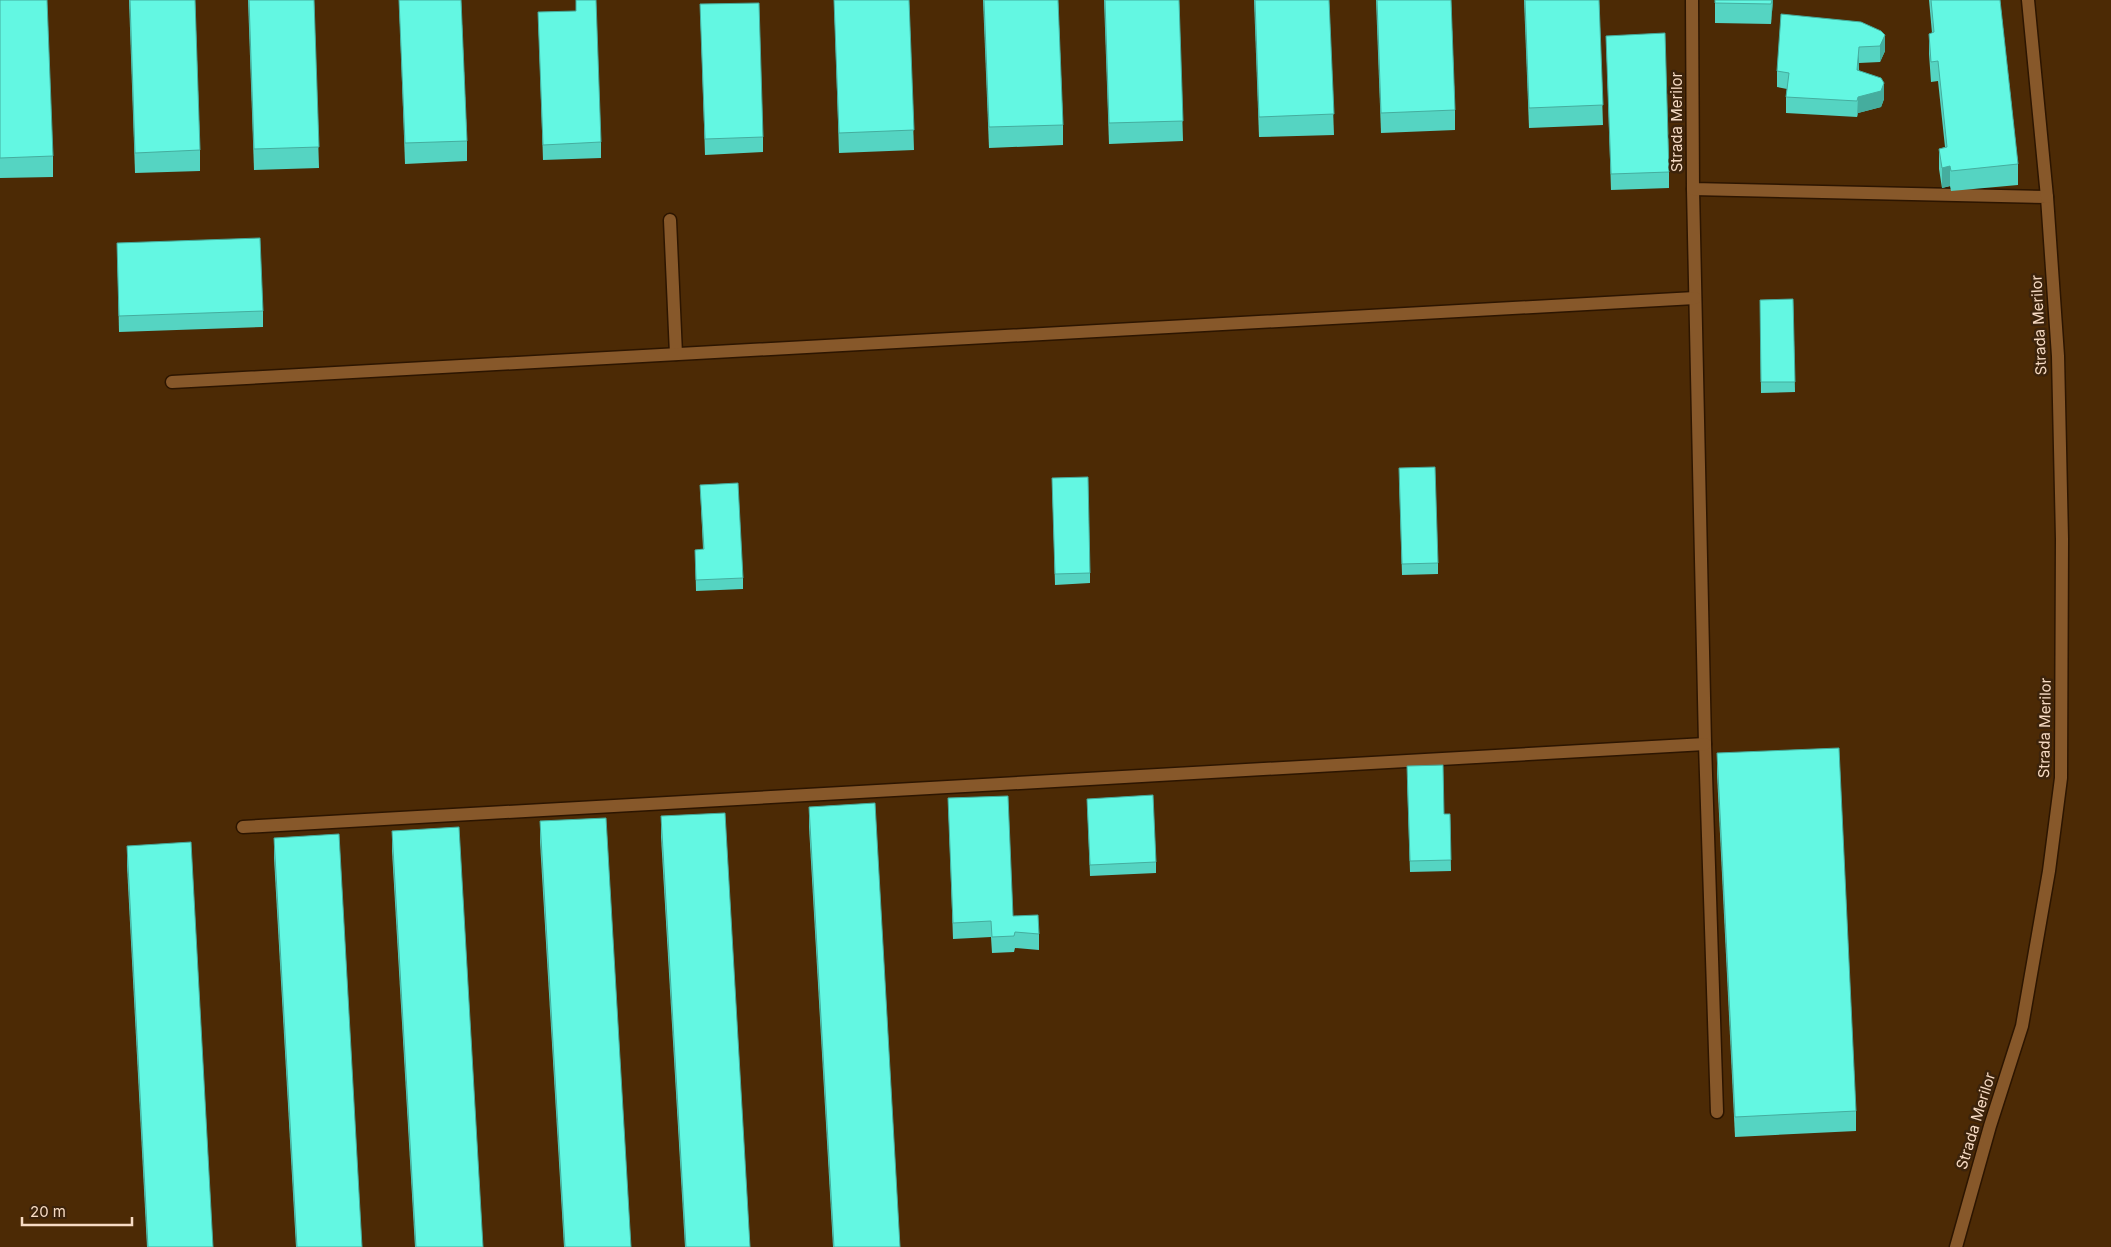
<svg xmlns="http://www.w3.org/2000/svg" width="2111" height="1247" font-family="Inter,sans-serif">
<rect width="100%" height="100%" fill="#4c2a05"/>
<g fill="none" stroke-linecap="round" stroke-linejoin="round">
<g stroke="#2c1500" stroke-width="15">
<g id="service">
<polyline points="1693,189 1705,744 1717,1112"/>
<polyline points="670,220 676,354"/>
<polyline points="172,382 1695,298"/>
<polyline points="243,827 1705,744"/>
</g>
</g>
<g stroke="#2c1500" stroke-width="15">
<g id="minor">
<polyline points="1692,0 1693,189 2047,197 2058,356 2062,539 2061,778 2049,871 2022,1026 1990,1126 1956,1247"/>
<polyline points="2028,0 2047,197"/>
</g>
</g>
<use href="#service" stroke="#87582a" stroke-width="12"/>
<use href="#minor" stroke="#87582a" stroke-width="12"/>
</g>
<g fill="#55d4c2">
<polygon points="0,0 53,156 53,177 0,178"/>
<polygon points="129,0 195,0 200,150 200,171 135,173"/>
<polygon points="248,0 314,0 319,168 254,170"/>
<polygon points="399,0 461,0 467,141 467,161 405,164"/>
<polygon points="834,0 909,0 914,150 839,153"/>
<polygon points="983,0 1058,0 1063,125 1063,145 989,148"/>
<polygon points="1104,0 1179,0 1183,141 1109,144"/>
<polygon points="1254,0 1329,0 1334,135 1259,137"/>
<polygon points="1376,0 1451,0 1455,110 1455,130 1381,133"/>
<polygon points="1524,0 1599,0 1603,125 1529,128"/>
<polygon points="1715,0 1773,0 1771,24 1715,23"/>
<polygon points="1929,0 2000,0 2018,164 2018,185 1951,191 1950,186 1942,188 1939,169 1939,149 1945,147 1938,81 1931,82 1929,54 1929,34 1932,33"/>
<polygon points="700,4 763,137 763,152 705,155"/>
<polygon points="538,12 601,142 601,158 543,160"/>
<polygon points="1861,22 1885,51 1880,62 1859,63 1859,71 1884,99 1881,107 1858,113 1857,117 1786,113 1786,97 1787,89 1777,87 1777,71"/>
<polygon points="1606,36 1669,172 1669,188 1611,190"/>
<polygon points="117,243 263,311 263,327 119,332"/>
<polygon points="1793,299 1795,392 1761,393 1760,300"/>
<polygon points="1052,478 1090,573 1090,583 1055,585"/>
<polygon points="1399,479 1438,563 1438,574 1402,575"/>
<polygon points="700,485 743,578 743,589 696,591 695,550 703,549"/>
<polygon points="1717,753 1856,1111 1856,1131 1735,1137 1717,774"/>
<polygon points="1407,777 1444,814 1450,814 1451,871 1410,872"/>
<polygon points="948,798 1013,916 1039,934 1039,950 1015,948 1014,952 992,953 991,937 953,939"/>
<polygon points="1087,799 1156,862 1156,873 1090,876"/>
<polygon points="809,807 900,1247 833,1247 809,827"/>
<polygon points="661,816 750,1247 685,1247 661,837"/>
<polygon points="540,821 631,1247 564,1247 540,842"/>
<polygon points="392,831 483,1247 415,1247 392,851"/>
<polygon points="274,838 362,1247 296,1247 274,858"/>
<polygon points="127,846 213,1247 147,1247 127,866"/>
</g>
<g fill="#45ad9e">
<polygon points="1772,0 1773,0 1771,24"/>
<polygon points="1885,35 1885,51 1880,62 1880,46"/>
<polygon points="1859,47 1859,63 1857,86 1857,70"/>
<polygon points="1884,83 1884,99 1881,107 1858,113 1857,117 1858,97"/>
<polygon points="1950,166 1950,186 1942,188 1942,168"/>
</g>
<g fill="#63f7e2" stroke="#45ad9e">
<polygon points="0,0 47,0 53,156 0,158"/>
<polygon points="130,0 195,0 200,150 135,153"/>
<polygon points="249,0 314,0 319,147 254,149"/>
<polygon points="399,0 461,0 467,141 405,143"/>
<polygon points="576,0 596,0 601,142 543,145 538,12 576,11"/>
<polygon points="834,0 909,0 914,130 839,133"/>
<polygon points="984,0 1058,0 1063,125 989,127"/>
<polygon points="1105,0 1179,0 1183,121 1109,123"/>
<polygon points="1255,0 1329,0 1334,114 1259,117"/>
<polygon points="1377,0 1451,0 1455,110 1381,113"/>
<polygon points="1525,0 1599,0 1603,105 1529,108"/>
<polygon points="1715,0 1772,0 1771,4 1715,3"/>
<polygon points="1931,0 2000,0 2018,164 1951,171 1950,166 1942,168 1939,149 1947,147 1938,61 1931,62 1929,34 1934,32"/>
<polygon points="759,3 763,137 705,139 700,4"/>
<polygon points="1781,14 1861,22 1881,31 1885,35 1880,46 1859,47 1857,70 1881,78 1884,83 1881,91 1858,97 1857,101 1786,97 1789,73 1777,71"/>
<polygon points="1665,33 1669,172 1611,174 1606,36"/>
<polygon points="260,238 263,311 119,316 117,243"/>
<polygon points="1793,299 1795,382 1761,382 1760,300"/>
<polygon points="1435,467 1438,563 1402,564 1399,468"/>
<polygon points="1088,477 1090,573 1055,574 1052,478"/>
<polygon points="738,483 743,578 696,580 695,550 704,549 700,485"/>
<polygon points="1839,748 1856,1111 1735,1117 1717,753"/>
<polygon points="1443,765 1444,814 1450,814 1451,860 1410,861 1407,766"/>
<polygon points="1153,795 1156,862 1090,865 1087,799"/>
<polygon points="1008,796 1013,916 1038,915 1039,934 1015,932 1014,936 992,937 991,921 953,923 948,798"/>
<polygon points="875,803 900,1247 834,1247 809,807"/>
<polygon points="725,813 750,1247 686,1247 661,816"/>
<polygon points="606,818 631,1247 565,1247 540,821"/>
<polygon points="459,827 483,1247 416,1247 392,831"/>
<polygon points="339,834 362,1247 297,1247 274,838"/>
<polygon points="191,842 213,1247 148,1247 127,846"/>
</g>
<g text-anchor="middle" stroke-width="5" stroke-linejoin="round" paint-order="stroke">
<g font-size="15" fill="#f7dbc4" stroke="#3c230b">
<text transform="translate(1677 122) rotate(-90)" y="5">Strada Merilor</text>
<text transform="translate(2039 325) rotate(-93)" y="5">Strada Merilor</text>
<text transform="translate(2045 728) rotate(-89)" y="5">Strada Merilor</text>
<text transform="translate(1976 1121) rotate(-73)" y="5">Strada Merilor</text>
</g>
</g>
<path d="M22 1217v8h110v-8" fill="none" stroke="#f7dbc4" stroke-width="2.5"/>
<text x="30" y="1217" font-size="15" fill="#f7dbc4" stroke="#3c230b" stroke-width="4" paint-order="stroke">20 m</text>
</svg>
